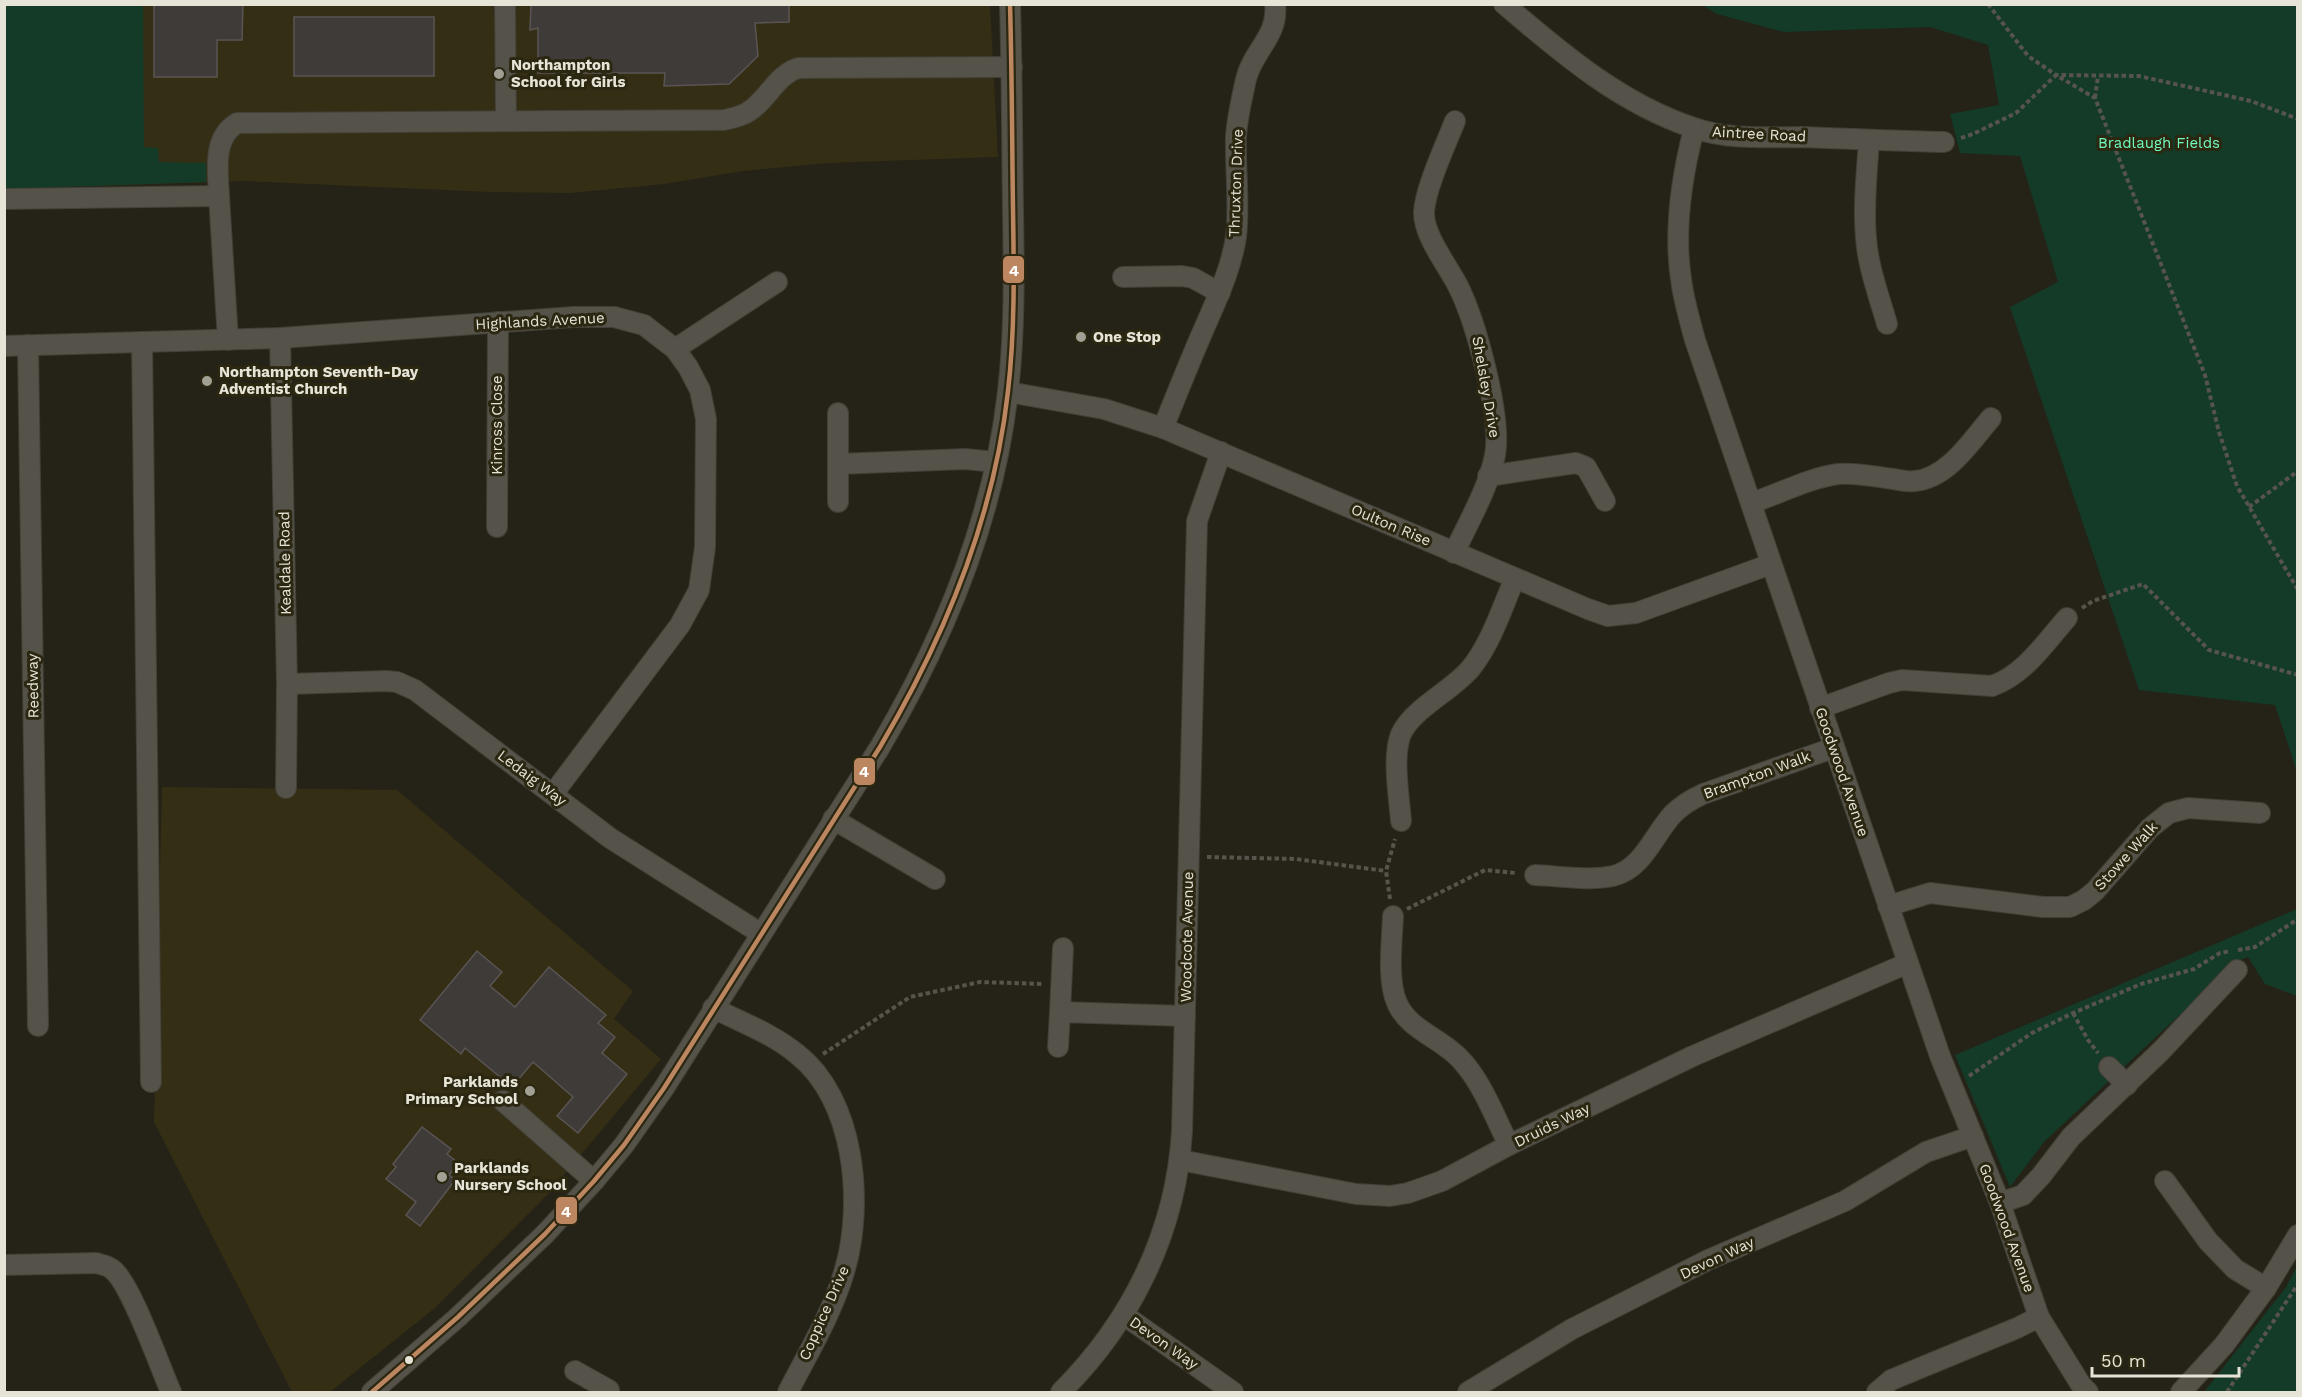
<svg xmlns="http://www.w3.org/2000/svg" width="2302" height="1397" font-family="'Work Sans',sans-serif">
<rect width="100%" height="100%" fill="#252317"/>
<g fill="#342e14">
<polygon points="4,5 990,5 998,157 827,163 743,171 664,184 570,193 490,192 245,181 5,189"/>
<polygon points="162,787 397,790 633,991 614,1019 661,1059 548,1194 435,1308 330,1392 292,1392 154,1122"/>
</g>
<g fill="#143a28">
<polygon points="4,5 143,5 144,147 158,148 159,162 206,163 206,182 5,189"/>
<polygon points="1702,5 2297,5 2297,772 2275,705 2139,690 2010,307 2058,282 2020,156 1960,153 1950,114 1999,105 1988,45 1930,27 1784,32 1717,14"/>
<polygon points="2297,909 2297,996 2265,984 2248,957 2237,961 2044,1142 2010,1187 1955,1055"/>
<polygon points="2297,1266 2297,1392 2204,1392 2286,1287"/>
</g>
<g fill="#3f3b39" stroke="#5a5554" stroke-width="1.5">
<polygon points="154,4 243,4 242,40 217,40 217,77 154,77"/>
<polygon points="531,4 789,4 789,22 755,23 758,56 729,84 664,86 665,73 538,73 538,28 530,30"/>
<rect x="294" y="17" width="140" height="59"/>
<polygon points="477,951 502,972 490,986 515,1007 549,967 606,1015 598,1023 615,1037 602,1053 627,1074 578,1133 557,1116 573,1097 533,1062 512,1087 465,1048 461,1054 420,1020"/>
<polygon points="422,1127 451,1149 447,1154 458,1163 449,1175 455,1180 420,1226 406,1215 416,1202 386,1179 396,1167 393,1164"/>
</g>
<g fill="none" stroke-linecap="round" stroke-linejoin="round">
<g stroke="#413f36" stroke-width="22">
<g id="minor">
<polyline points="505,4 506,121"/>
<path d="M1504,4C1561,53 1621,104 1694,128C1728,140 1767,137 1803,137C1850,139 1897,141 1944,142"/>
<path d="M1694,129C1681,179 1673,234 1682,286C1685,304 1690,322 1695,340L1940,1056L2000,1203L2039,1317L2081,1385L2088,1392"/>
<path d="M1869,140C1867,172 1863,205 1866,238C1868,267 1879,296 1887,324"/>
<path d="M219,196C218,171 212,138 237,123L724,120C732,118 740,117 748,112C767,101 776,75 798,68L1012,67"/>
<polyline points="4,199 219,196 228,340"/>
<polyline points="1123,277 1182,276 1193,278 1220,293"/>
<polyline points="280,338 287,684 286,788"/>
<polyline points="142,342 151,1082"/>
<polyline points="28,345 38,1026"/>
<polyline points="4,346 280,338 573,317 614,317 644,325 675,349 688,367 700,390 706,419 705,547 699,590 680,625 553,794"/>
<polyline points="675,349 777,282"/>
<polyline points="1008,392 1104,409 1163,428 1588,609 1608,616 1636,613 1771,564"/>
<path d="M1163,428C1176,396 1189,363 1203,331C1216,301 1231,270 1236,237C1240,204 1235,170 1236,137C1237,118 1242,98 1246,79C1253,50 1279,36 1275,4"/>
<polyline points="838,464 965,459 996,462"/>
<polyline points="1488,476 1576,463 1586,467 1605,501"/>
<polyline points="838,502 838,413"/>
<path d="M1751,503C1779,494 1809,478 1838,474C1856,472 1875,477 1893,479C1900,480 1908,482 1915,481C1948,478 1972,440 1991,418"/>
<polyline points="497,527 498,322"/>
<path d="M1454,553C1468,523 1489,487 1495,455C1502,417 1476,322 1458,286C1448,266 1423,235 1424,212C1425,189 1446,144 1455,121"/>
<polyline points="287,684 386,681 397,682 415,690 610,838 760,933"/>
<path d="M1820,708L1889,683L1902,680L1992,686C2024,675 2045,643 2067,618"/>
<polyline points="833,819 935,879"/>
<path d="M1401,821C1399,796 1392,756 1401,734C1413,708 1452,691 1471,668C1491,643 1502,608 1515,578"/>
<path d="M1535,875C1558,876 1591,881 1613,876C1643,869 1654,834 1673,814C1682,805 1692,799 1703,794L1833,748"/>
<polyline points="1888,906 1930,893 2043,907 2070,907 2084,900 2095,891 2150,828 2169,813 2188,808 2260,813"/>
<path d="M1393,916C1392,941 1387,981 1397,1003C1409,1031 1444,1039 1462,1061C1483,1084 1495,1118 1509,1145"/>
<path d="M713,1008C741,1022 773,1034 797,1054C855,1099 864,1203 845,1269C833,1312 808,1353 788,1392"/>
<polyline points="1060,1012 1063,948"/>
<polyline points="1058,1047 1060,1012 1185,1016"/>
<polyline points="2109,1067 2127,1085"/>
<polyline points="503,1101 594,1181"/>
<polyline points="1180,1160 1356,1194 1390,1196 1408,1193 1442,1181 1509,1145 1693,1056 1908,963"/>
<polyline points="2165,1181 2208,1241 2235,1269 2266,1288"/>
<polyline points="2000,1203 2023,1195 2041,1176 2071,1137 2161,1051 2237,970"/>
<path d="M4,1265L96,1263C102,1265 108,1265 113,1270C131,1284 160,1367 171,1392"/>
<polyline points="1124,1315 1233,1392"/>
<polyline points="575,1371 609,1390"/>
<path d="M372,1392L458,1317L545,1234L594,1181L624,1145L664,1088L880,747C945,637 994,519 1008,391C1015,331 1014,270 1013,209C1012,141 1012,73 1010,4"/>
<path d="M1061,1392C1132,1321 1176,1232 1182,1131L1197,521L1221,452"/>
<polyline points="1468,1392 1572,1329 1708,1260 1845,1201 1926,1152 1973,1136"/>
<polyline points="1877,1392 1891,1380 2017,1328 2039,1317"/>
<polyline points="2181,1392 2224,1345 2266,1288 2298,1235"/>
</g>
</g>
<g stroke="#56544c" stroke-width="4" stroke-dasharray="4.5 3" stroke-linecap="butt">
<polyline points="1988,4 2028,56 2056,75 2139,76 2251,101 2298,119"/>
<polyline points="2095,98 2098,76"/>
<polyline points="1961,138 1973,134 2016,113 2056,75 2095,98 2205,375 2219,432 2237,486 2298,590"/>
<polyline points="2249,507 2298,471"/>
<polyline points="2082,608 2093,601 2143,584 2209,650 2298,675"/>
<polyline points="1207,857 1296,859 1386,871"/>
<polyline points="1390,899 1386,871 1395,839"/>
<polyline points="1407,909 1485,870 1516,873"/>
<polyline points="2238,950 2255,947 2298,919"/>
<polyline points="2073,1013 2088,1040 2098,1053"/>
<polyline points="823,1054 910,997 980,982 1043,984"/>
<polyline points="1969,1076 2032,1033 2073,1013 2141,984 2194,969 2220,953 2231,951"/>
<polyline points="2227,1392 2298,1284"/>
</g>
<use href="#minor" stroke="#545249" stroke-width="20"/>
<g stroke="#2b2711" stroke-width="9">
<path id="bus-1" d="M372,1392L458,1317L545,1234L594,1181L624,1145L664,1088L880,747C945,637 994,519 1008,391C1015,331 1014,270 1013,209C1012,141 1012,73 1010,4"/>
</g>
<use href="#bus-1" stroke="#bb8660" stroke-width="4.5"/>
</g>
<g fill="#a2a094" stroke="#2b2711" stroke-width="2">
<circle cx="499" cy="74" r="6"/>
<circle cx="1081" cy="337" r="6"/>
<circle cx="207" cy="381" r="6"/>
<circle cx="530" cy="1091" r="6"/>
<circle cx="442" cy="1177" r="6"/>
</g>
<circle fill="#e6e4d7" stroke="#2b2711" stroke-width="2" cx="409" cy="1360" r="5"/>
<g text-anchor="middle" stroke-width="6" stroke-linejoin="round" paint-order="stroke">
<g font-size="15" font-weight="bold" fill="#e6e4d7" stroke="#2b2711" text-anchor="start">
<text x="511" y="70">Northampton<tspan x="511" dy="17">School for Girls</tspan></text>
<text x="1093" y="342">One Stop</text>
<text x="219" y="377">Northampton Seventh-Day<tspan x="219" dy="17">Adventist Church</tspan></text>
<text x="518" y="1087" text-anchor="end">Parklands<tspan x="518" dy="17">Primary School</tspan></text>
<text x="454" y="1173">Parklands<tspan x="454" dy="17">Nursery School</tspan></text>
</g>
<g font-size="15" fill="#e6e4d7" stroke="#2b2711">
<text transform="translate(1759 134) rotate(3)" y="5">Aintree Road</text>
<text transform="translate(1236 183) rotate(-88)" y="5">Thruxton Drive</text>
<text transform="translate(540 321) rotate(-3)" y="5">Highlands Avenue</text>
<text transform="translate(1486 387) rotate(80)" y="5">Shelsley Drive</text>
<text transform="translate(497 425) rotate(-90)" y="5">Kinross Close</text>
<text transform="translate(1391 525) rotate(23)" y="5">Oulton Rise</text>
<text transform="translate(285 563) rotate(-91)" y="5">Kealdale Road</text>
<text transform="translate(33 686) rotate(-91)" y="5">Reedway</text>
<text transform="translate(1842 772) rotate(71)" y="5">Goodwood Avenue</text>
<text transform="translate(1757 775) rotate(-20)" y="5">Brampton Walk</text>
<text transform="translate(532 778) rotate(37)" y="5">Ledaig Way</text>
<text transform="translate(2126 856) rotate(-48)" y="5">Stowe Walk</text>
<text transform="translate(1187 937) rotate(-89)" y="5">Woodcote Avenue</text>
<text transform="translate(1552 1125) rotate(-26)" y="5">Druids Way</text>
<text transform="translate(2007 1228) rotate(70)" y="5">Goodwood Avenue</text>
<text transform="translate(1717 1258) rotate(-25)" y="5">Devon Way</text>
<text transform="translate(824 1313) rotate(-66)" y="5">Coppice Drive</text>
<text transform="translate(1164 1343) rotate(35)" y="5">Devon Way</text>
</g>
<g font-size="15" fill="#71fabe" stroke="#2b2711">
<text x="2159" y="148">Bradlaugh Fields</text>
</g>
</g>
<g stroke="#2b2711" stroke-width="2">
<rect x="1002" y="255" width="23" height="29" rx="6" fill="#bb8660"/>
<rect x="853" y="757" width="23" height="29" rx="6" fill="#bb8660"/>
<rect x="555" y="1196" width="23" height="29" rx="6" fill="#bb8660"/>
</g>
<g font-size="16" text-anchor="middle" font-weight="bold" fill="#fff">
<text x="1014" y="276">4</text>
<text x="864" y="777">4</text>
<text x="566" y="1217">4</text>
</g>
<rect width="2302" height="1397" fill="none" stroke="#e6e4d7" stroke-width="12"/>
<path d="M2092 1367v9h147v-9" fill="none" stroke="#e6e4d7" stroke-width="3"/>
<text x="2101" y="1367" font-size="18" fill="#e6e4d7" stroke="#2b2711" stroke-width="4.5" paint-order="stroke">50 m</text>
</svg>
